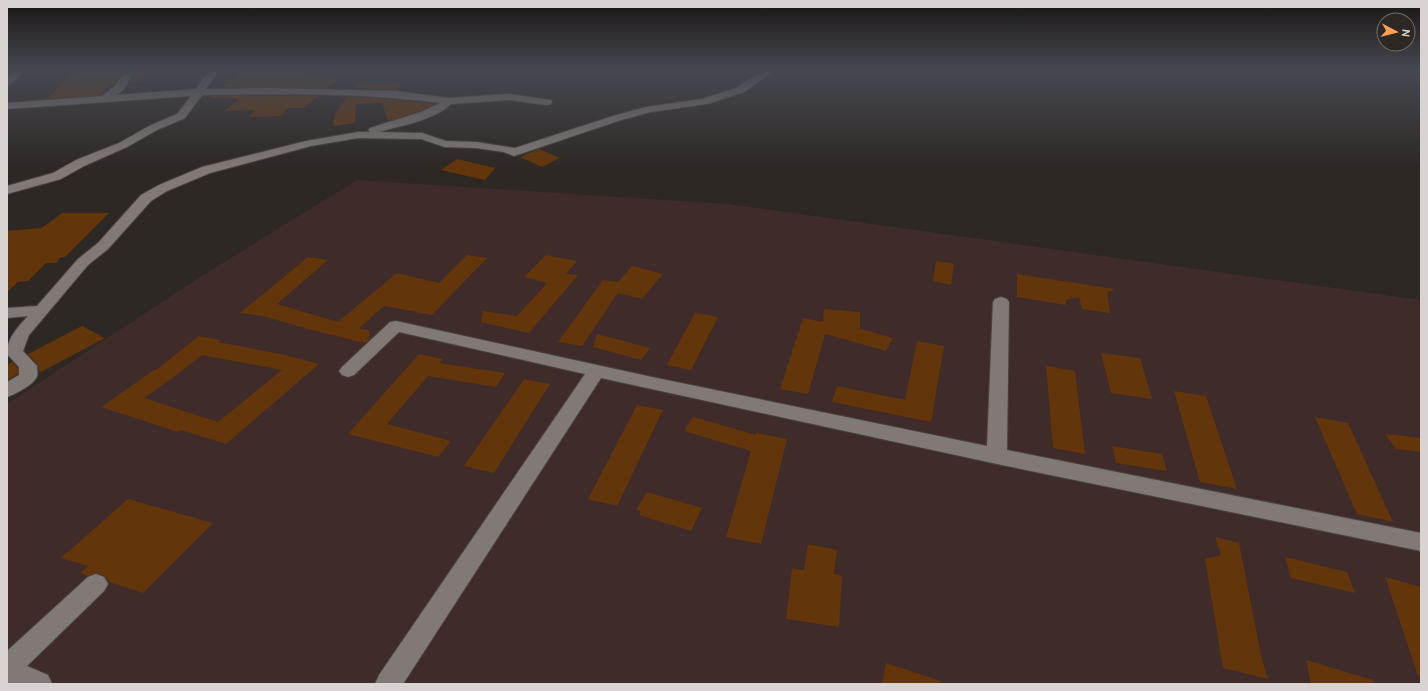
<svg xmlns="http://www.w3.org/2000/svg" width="1428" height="691" font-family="Cabin,sans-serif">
<rect width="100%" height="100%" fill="#2e2825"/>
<polygon fill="#3f2b2a" points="357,180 727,204 1421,300 1421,684 7,684 7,404 197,279"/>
<g fill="#63350a" fill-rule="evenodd">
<polygon points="78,70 125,70 115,84 109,85 101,95 47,99 66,79"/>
<polygon points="137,70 145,70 145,81 130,83"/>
<polygon points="243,70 313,70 298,77 339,78 328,88 223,87"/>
<polygon points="357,83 402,83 397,90 353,88"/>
<polygon points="212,96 318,96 304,108 288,108 281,116 249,117 255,110 225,111 239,99 211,97"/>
<polygon points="347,97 380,98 435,104 420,111 388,121 382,103 356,104 355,123 333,126 335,114"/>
<polygon points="539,149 560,158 542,167 520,157"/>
<polygon points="457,159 495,168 485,180 441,170"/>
<polygon points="62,213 109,213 65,257 61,257 56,263 46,263 28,281 18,282 7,292 7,231 42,228"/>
<polygon points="467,255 487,258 432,315 384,306 359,328 370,331 368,341 365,343 308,329 263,316 240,313 308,257 328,260 277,304 338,322 397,273 439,283"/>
<polygon points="546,255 577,261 566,274 578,275 529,333 481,322 483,311 517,316 547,283 524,277"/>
<polygon points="936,261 954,264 951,285 933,281"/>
<polygon points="632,266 663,274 642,299 618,293 582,346 558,342 603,280 618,282"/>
<polygon points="1017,274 1114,289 1114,290 1107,292 1110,313 1082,309 1079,297 1066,300 1066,305 1017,297"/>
<polygon points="824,309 860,312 860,329 893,338 886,351 825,334 808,394 780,389 803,318 823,322"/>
<polygon points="695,313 718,317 691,370 667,365"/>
<polygon points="82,326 105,338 41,372 39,371 38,365 28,354"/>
<polygon points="597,334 650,348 641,360 593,347"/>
<path d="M199,336L221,340L218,342L285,355L319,364L226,444L181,430L178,432L101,407L154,370H156ZM202,355L282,370L218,422L144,398L178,374Z"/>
<polygon points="917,341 944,346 931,422 832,402 837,386 905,400"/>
<polygon points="1101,353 1140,358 1152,399 1111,393"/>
<polygon points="419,354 443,359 439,363 505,373 496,387 428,376 387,424 451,441 438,457 348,434"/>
<polygon points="12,362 18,368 18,374 7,380 7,365"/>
<polygon points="1046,366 1075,371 1085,454 1053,448"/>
<polygon points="524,379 550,384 494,473 464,466"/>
<polygon points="1174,391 1206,396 1237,489 1200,482"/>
<polygon points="637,405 663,410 617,506 588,499"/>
<polygon points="693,417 756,435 756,433 787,439 761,544 726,537 751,451 684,431"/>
<polygon points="1315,417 1348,423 1393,522 1357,514"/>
<polygon points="1385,434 1421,438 1421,452 1396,449"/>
<polygon points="1112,446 1162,454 1167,471 1116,463"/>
<polygon points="647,492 702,508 691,531 639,515 641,511 636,510"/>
<polygon points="128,499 213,523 143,593 109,582 105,576 97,573 88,576 80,573 88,566 61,558"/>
<polygon points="1215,537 1239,543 1261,655 1268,679 1223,668 1205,559 1221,555"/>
<polygon points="808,544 837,550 834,574 842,576 839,627 786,619 792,568 804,570"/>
<polygon points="1285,557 1347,572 1355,593 1291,578"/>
<polygon points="1385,577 1421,587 1421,675 1418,676"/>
<polygon points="1306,660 1373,680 1373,684 1311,684"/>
<polygon points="886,663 941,681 940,684 882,684"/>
</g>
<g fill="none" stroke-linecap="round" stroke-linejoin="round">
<g stroke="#494441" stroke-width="2">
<g id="minor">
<polygon points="15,70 25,70 10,85 7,86 7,78"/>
<path d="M127,70H136L123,90L116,95L196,89L210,70H219L206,89L267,88L397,91L448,98L509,94L551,100L552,102L551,104L547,105L509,100L451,104C433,121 402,125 379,132L422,133L446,141L476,142L515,148L613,116L646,107L702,99L736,88L764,70H775L744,92L707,104L651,112L621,120L514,156L504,152L476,148L445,147L421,139L358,138L311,146L210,173L167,191L151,201L108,249L88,265L29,335L23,351L37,366C37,369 38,373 37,376C35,384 14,395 7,397V382L19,375V367L7,354C7,338 18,327 28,316L7,318V308L37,306L78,259L98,243L141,195L159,185L202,167L306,141L358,132H370L368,130L370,128L421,112L440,103C361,92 281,94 202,95L185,118L157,130L127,147L84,166L61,179L7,194V186L53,173L76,160L119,143L149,126L177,114L191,96L7,109V103L102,96L115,86Z"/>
<polygon points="1001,297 1007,299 1009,302 1007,450 1421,533 1421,551 997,464 601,378 403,684 375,684 379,675 585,374 399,332 354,375 348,377 342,375 339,371 342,367 390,322 396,321 652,377 987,446 993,302 995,299"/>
<polygon points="96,574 104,577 108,584 104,591 27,666 48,675 52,684 7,684 7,651 88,577"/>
</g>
</g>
<use href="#minor" fill="#817975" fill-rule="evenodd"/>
</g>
<linearGradient id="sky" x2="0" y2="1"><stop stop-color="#191614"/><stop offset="0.42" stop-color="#464851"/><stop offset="1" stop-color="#464851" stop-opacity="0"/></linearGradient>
<rect width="1428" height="167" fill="url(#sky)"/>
<rect width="1428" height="691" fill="none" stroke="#d9d4d2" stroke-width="16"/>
<g transform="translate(1396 32) rotate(97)"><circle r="19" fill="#2e2825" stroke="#726d6a"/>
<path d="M0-3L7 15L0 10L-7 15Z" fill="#fc9e52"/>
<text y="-6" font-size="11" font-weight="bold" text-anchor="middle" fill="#d9d4d2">N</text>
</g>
</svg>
